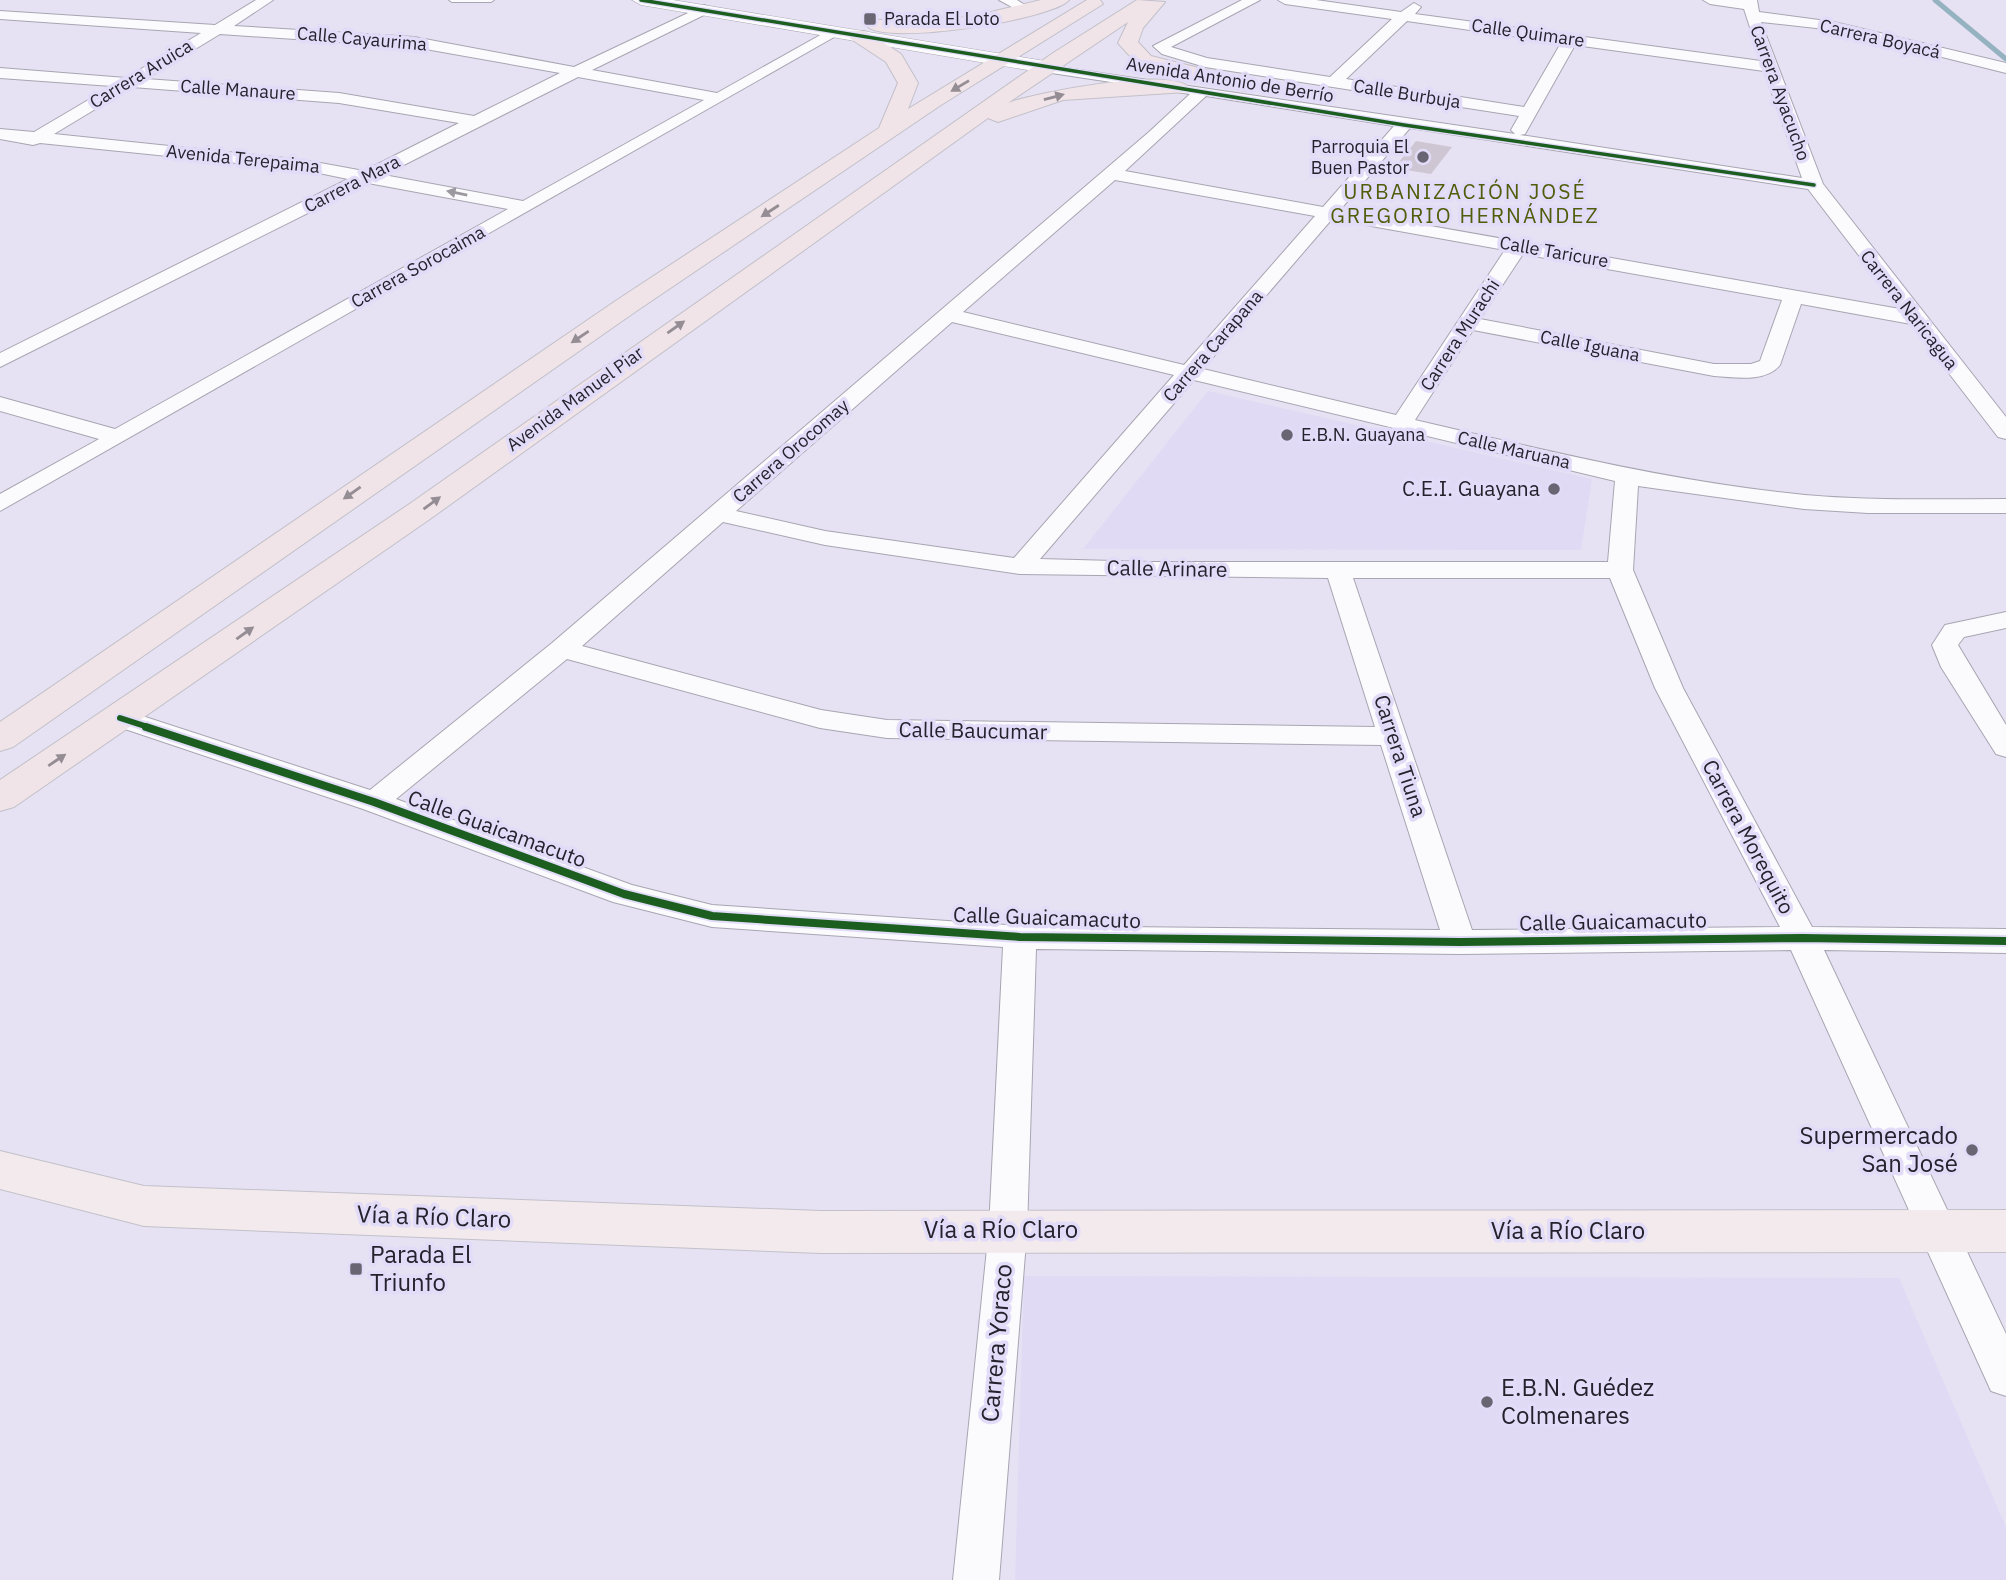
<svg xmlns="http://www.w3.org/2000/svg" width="2006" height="1580" font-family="'IBM Plex Sans',sans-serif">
<rect width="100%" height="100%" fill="#e6e2f3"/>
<g fill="#e0daf5">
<polygon points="1208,391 1592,479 1581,550 1083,549"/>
<polygon points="1024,1276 1899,1278 2006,1527 2006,1580 1015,1580"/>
</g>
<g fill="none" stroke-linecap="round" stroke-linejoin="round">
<polyline stroke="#95b2c0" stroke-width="5" points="1935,0 2006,59"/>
</g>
<polygon fill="#cfc6d4" points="1416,141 1452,147 1431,174 1394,168"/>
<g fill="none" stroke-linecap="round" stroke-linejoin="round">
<g stroke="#a8a5b2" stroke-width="2">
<polygon id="service" points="449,0 494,0 491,2 452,2"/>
</g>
<g stroke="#a8a5b2" stroke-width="2">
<g id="minor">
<path d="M256,0H273L234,26L414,37L574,67L705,5L712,9L710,12L592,70L717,93L831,29H841L843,32L0,511V494L99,439L0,411V397L115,429L508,209L368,183L0,367V353L348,179L304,170L40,143L33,145L0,139V129L34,132L112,86L0,78V68L126,78L201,33L0,19V11L215,25ZM220,34L414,47L560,73L474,116L339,93L146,79ZM578,77L704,100L523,201L384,175ZM132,87L339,103L459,123L364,171L304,160L54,134Z"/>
<polygon points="999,0 1017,0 1034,11 1027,15"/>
<path d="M1242,0H1260L1171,47L1207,58L1330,77L1392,19L1285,4L1278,0H1316L1401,12L1414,3L1421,7L1415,14L1761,61L1744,9L1710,4L1703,0H1757L1759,12L1834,22L2006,63V73L1834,30L1761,22L1823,184L2006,417V439L1998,437L1911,324L1801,304L1780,365C1766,383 1734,377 1714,376L1473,330L1415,420C1544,450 1672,482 1805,495C1872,501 1939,499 2006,499V513H1868L1804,509L1638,486L1633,570L1683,688L1812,927L2006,929V953L1824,950L2006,1334V1396L1991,1391L1791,950L1460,954L1036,949L1027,1229L999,1580H953L989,1229L1003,947L712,927L613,902L363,809L110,724L106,718L110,712L120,709L130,712L370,790L552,643L1149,132L1190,94L1045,72L1037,67L1039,64L1515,134L1511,130L1519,116L1205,67L1162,54L1153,46ZM1407,21L1561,43L1524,107L1346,79ZM1575,45L1764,71L1802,178L1520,135L1525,134ZM1206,96L1394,126L1323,207L1125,171ZM1410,128L1808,189L1900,309L1340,210ZM1115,180L1315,216L1184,365L963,312ZM1332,219L1505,250L1396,415L1203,369ZM1523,254L1782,300L1760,361L1751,364H1714L1480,319ZM952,322L1174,375L1014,558L825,531L736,511ZM1194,380L1615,481L1608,562H1151L1040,559ZM723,522L825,545L1020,574L1328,578L1375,727L887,720L821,710L582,646ZM1353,578H1610L1655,688L1780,927L1472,930ZM567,659L820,728L887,738L1381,745L1440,930L1020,926L712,905L632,885L396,799Z"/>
<polygon points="2006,612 2006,628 1964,637 1958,645 2006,725 2006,757 1996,754 1941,667 1932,645 1945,625"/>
</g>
</g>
<g stroke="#a8a5b2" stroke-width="1">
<polygon id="tertiary" points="632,0 673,0 1045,61 1055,67 1045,73 641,5"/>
</g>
<g stroke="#c2c0c9" stroke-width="2">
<polygon id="primary" points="0,1151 144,1186 821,1211 2006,1210 2006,1252 821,1253 144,1226 0,1189"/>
</g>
<g stroke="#c2c0c9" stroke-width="2">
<g id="trunk">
<path d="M1041,0H1069C1052,20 883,46 867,26L877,20L970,17Z"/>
<polygon points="1087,0 1100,0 1103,4 941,105 635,312 13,747 0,751 0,722 617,300 879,128 898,83 886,62 851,39 848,35 851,31 865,31 901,54 918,83 908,109"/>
<path d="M1137,0L1165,2L1143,28L1138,42L1151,56L1251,81L1254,85L1251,89L1244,91L1137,64L1118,43L1128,22L1008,103C1034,93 1174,66 1189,88L1186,92L1063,100L998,122L988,118L430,519L14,807L0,811V780L408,505L1053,53Z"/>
</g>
</g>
<use href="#service" fill="#fbfbfd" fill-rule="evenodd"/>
<use href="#minor" fill="#fbfbfd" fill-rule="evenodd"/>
<use href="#tertiary" fill="#fbfbfd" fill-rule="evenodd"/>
<use href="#primary" fill="#f3eaed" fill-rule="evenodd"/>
<use href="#trunk" fill="#f0e4e8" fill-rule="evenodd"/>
<g stroke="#e2dcf9" stroke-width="6">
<polyline id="cycleway-far2" points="641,0 1404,125 1814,185"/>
</g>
<g stroke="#e2dcf9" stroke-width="10">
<polyline id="cycleway-far1" points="120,718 151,728"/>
</g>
<g stroke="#e2dcf9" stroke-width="12">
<polyline id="cycleway" points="146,727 374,802 624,894 712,916 1020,937 1460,942 1802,938 2006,941"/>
</g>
<use href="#cycleway-far2" stroke="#1b5e20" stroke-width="3.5"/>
<use href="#cycleway-far1" stroke="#1b5e20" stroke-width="6"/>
<use href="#cycleway" stroke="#1b5e20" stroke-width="8"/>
</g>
<defs><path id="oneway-solid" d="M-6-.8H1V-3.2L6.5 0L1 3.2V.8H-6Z" transform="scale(1.75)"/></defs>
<g fill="#958d94">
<use href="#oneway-solid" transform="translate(960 86) rotate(149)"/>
<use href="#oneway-solid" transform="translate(1054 97) rotate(-15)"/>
<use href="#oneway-solid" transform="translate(770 211) rotate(147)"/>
<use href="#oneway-solid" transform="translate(676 327) rotate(-35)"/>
<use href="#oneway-solid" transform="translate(580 337) rotate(146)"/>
<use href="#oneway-solid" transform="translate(352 493) rotate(145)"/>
<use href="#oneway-solid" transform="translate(432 503) rotate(-36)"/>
<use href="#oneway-solid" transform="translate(245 633) rotate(-35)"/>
<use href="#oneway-solid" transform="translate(57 760) rotate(-34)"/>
</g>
<use fill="#9b999f" href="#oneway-solid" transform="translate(457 193) rotate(-168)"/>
<g fill="#696572" stroke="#e2dcf9" stroke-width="2.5">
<rect x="863" y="12" width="14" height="14" rx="3.5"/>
<circle cx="1423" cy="157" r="7"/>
<circle cx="1287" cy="435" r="7"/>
<circle cx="1554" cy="489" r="7"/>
<circle cx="1972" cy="1150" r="7"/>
<rect x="349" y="1262" width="14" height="14" rx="3.5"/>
<circle cx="1487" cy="1402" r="7"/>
</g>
<g text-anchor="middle" stroke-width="7" stroke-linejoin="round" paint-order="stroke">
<g font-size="18" fill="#25222d" stroke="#e2dcf9" text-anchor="start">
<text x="884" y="25">Parada El Loto</text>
<text x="1409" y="153" text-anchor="end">Parroquia El<tspan x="1409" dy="21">Buen Pastor</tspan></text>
<text x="1301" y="441">E.B.N. Guayana</text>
</g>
<g font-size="18" fill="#25222d" stroke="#e2dcf9">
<text transform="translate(1528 33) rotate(8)" y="6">Calle Quimare</text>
<text transform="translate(362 39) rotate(5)" y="6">Calle Cayaurima</text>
<text transform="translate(1880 39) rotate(13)" y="6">Carrera Boyacá</text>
<text transform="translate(141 74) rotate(-31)" y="6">Carrera Aruica</text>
<text transform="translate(1230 80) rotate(9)" y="6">Avenida Antonio de Berrío</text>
<text transform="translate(238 90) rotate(4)" y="6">Calle Manaure</text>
<text transform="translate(1780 93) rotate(70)" y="6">Carrera Ayacucho</text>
<text transform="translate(1407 94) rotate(9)" y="6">Calle Burbuja</text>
<text transform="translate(243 159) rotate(6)" y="6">Avenida Terepaima</text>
<text transform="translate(352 184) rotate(-27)" y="6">Carrera Mara</text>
<text transform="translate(1554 252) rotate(10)" y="6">Calle Taricure</text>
<text transform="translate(418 267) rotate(-29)" y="6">Carrera Sorocaima</text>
<text transform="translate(1909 310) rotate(52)" y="6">Carrera Naricagua</text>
<text transform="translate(1460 335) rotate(-57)" y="6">Carrera Murachi</text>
<text transform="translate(1213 346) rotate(-49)" y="6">Carrera Carapana</text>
<text transform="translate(1590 346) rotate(11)" y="6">Calle Iguana</text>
<text transform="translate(575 399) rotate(-36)" y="6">Avenida Manuel Piar</text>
<text transform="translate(1514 450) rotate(13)" y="6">Calle Maruana</text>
<text transform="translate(791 451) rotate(-41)" y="6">Carrera Orocomay</text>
</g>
<g font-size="21" letter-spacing="2" fill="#515d0a" stroke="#e2dcf9">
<text x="1465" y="199">URBANIZACIÓN JOSÉ<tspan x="1465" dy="24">GREGORIO HERNÁNDEZ</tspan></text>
</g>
<g font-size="21" fill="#25222d" stroke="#e2dcf9" text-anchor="end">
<text x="1540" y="496">C.E.I. Guayana</text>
</g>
<g font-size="21" fill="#25222d" stroke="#e2dcf9">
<text transform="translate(1167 569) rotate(1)" y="7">Calle Arinare</text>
<text transform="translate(973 731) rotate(1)" y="7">Calle Baucumar</text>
<text transform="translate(1400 756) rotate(72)" y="7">Carrera Tiuna</text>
<text transform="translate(497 829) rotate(20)" y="7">Calle Guaicamacuto</text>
<text transform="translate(1748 837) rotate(62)" y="7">Carrera Morequito</text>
<text transform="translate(1047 918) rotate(2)" y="7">Calle Guaicamacuto</text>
<text transform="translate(1613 922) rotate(-1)" y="7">Calle Guaicamacuto</text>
</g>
<g font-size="24" fill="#25222d" stroke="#e2dcf9" text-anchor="start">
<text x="1958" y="1144" text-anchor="end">Supermercado<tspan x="1958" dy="28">San José</tspan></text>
<text x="370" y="1263">Parada El<tspan x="370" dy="28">Triunfo</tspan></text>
<text x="1501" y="1396">E.B.N. Guédez<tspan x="1501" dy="28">Colmenares</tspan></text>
</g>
<g font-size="24" fill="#25222d" stroke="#e2dcf9">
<text transform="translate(434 1217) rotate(2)" y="8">Vía a Río Claro</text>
<text x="1001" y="1238">Vía a Río Claro</text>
<text x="1568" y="1239">Vía a Río Claro</text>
<text transform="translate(997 1343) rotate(-85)" y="8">Carrera Yoraco</text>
</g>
</g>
</svg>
